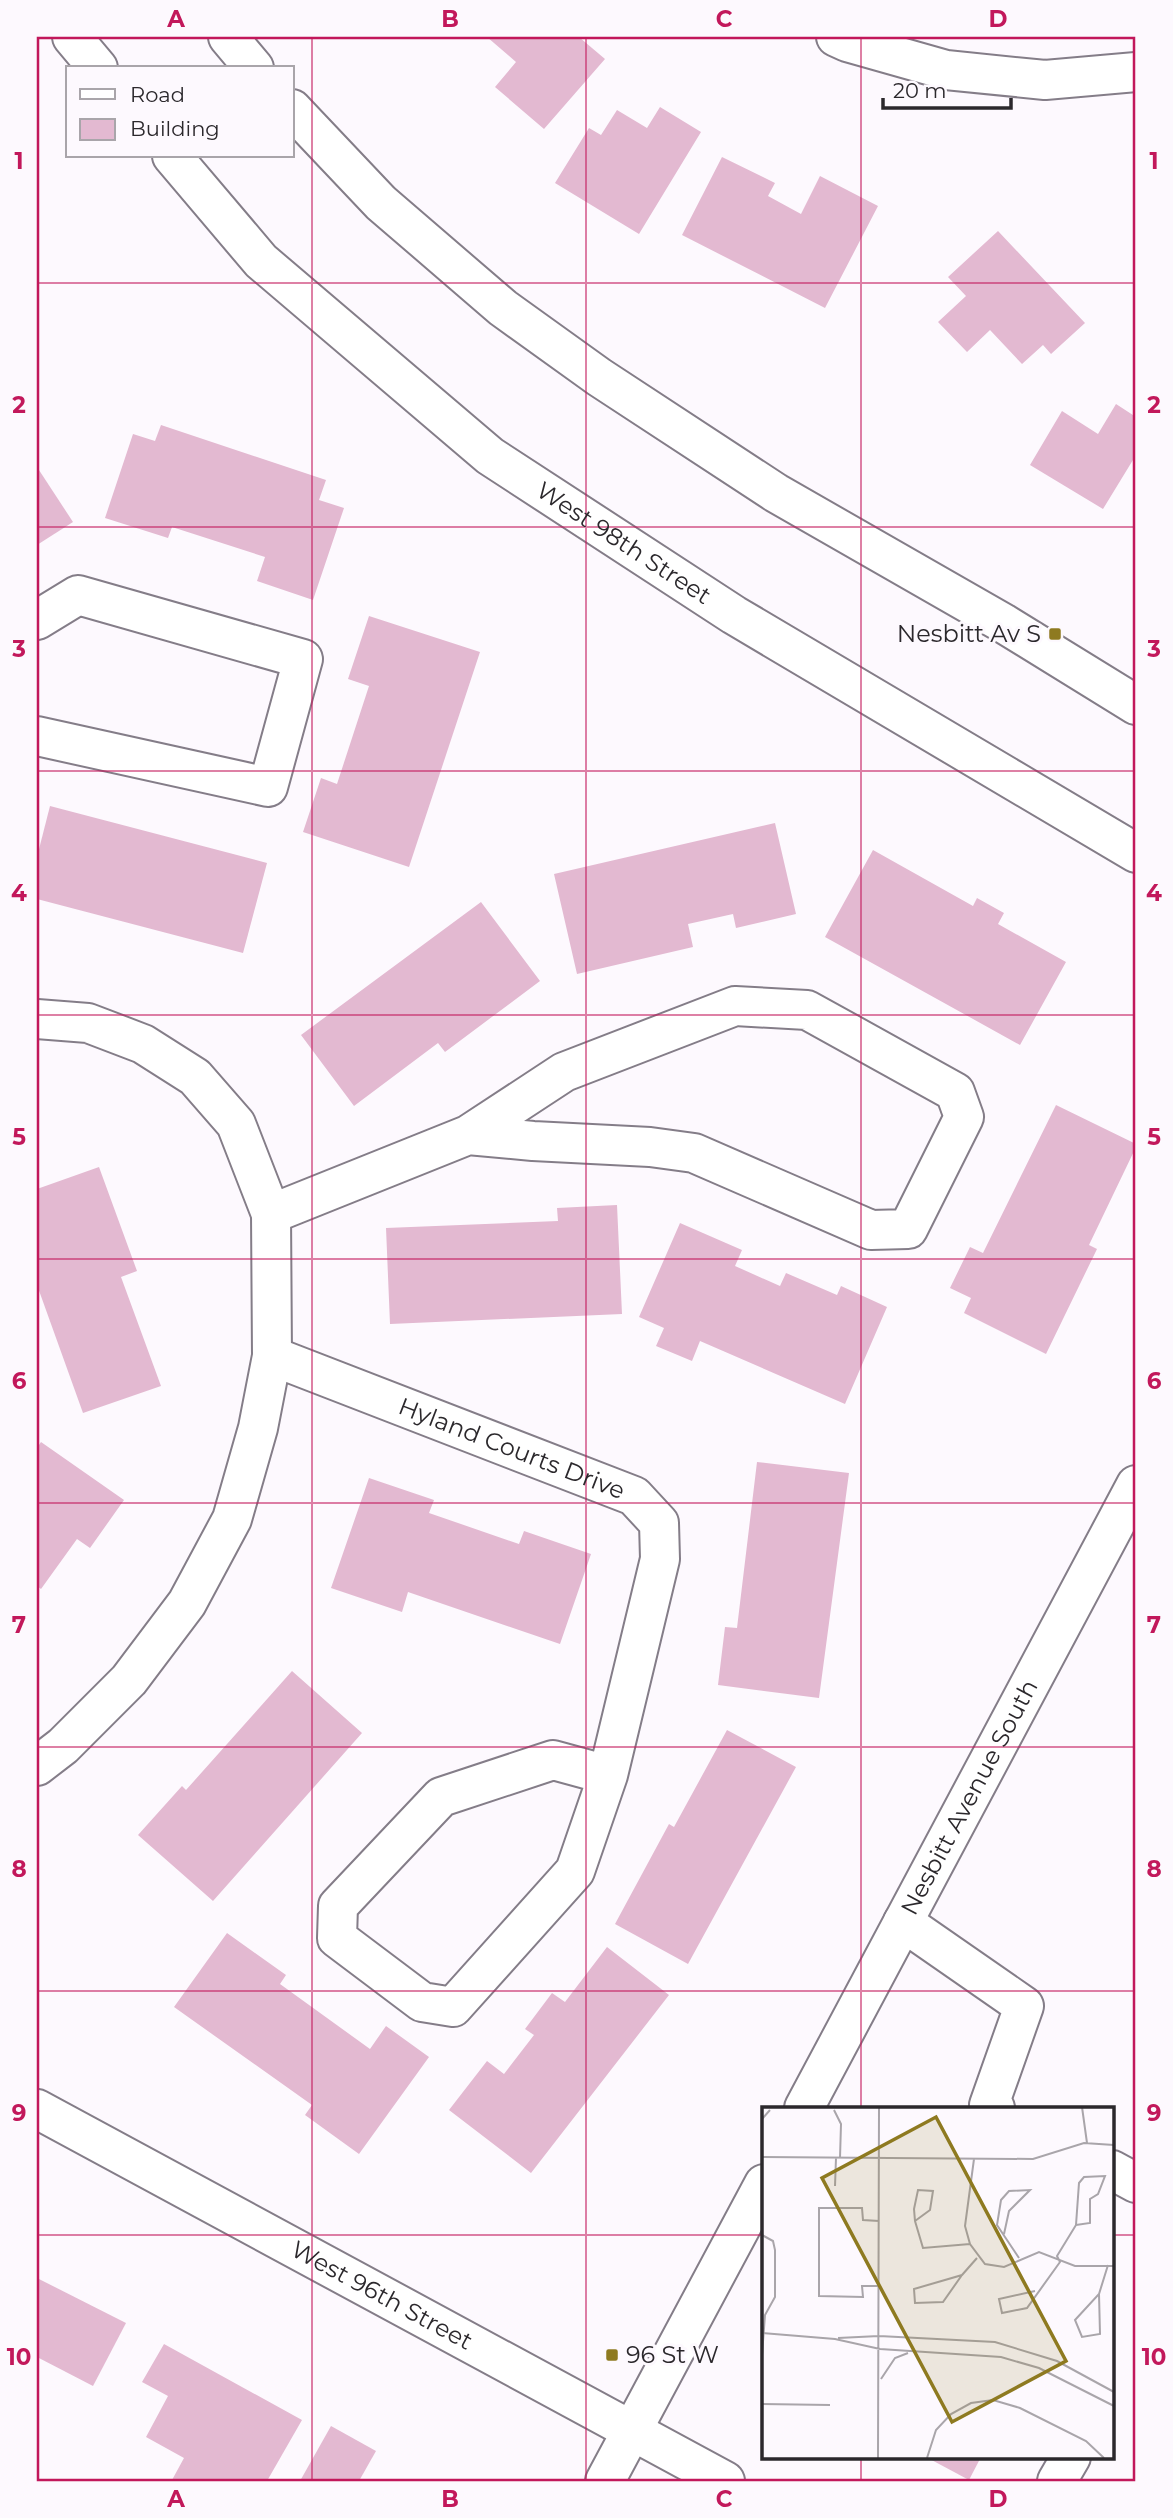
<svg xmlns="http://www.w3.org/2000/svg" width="1173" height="2518" font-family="Montserrat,sans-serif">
<rect width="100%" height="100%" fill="#fdf9fe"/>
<g fill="#e3b9d1">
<polygon points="487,37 579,37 605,59 544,129 495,87 516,62"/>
<polygon points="660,107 701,132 639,234 555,183 589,128 601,135 617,110 647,128"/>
<polygon points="722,157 775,183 768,196 801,214 820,176 878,206 825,308 682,235"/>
<polygon points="998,231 1085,323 1051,354 1043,345 1022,364 990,330 967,352 938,322 966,296 948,277"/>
<polygon points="1116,404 1136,417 1136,455 1103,509 1030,465 1062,411 1098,434"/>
<polygon points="161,425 326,480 319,500 344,508 313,600 257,581 265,557 172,527 168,538 105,518 133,434 155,441"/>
<polygon points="37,467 73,522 37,545"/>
<polygon points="369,616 480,652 409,867 303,832 321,778 337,784 369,686 348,679"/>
<polygon points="50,806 267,863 243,953 37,899 37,857"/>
<polygon points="775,823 796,914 736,928 733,914 688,924 693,947 577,974 554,874"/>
<polygon points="873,850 973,906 977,898 1004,913 998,924 1066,962 1020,1045 825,937"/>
<polygon points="481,902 540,981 445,1052 438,1043 354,1106 301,1035"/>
<polygon points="1056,1105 1136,1144 1136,1147 1089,1245 1097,1249 1046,1354 964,1313 971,1298 950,1288 970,1247 983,1253"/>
<polygon points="99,1167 137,1271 121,1277 161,1386 83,1413 37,1285 37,1189"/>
<polygon points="617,1205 622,1314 390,1324 386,1228 558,1221 557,1208"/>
<polygon points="680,1223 742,1250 735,1266 780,1286 786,1273 837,1295 841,1286 887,1307 845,1404 700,1341 692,1361 656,1346 664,1328 639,1317"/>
<polygon points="41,1442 124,1500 90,1548 77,1539 41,1589 37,1586 37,1448"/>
<polygon points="757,1462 849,1473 819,1698 718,1685 725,1627 737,1628"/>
<polygon points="369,1478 434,1500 429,1513 519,1544 524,1531 591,1554 560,1644 408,1592 402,1612 331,1588"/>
<polygon points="292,1671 362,1733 213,1901 138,1835 182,1786 186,1790"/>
<polygon points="727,1730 796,1767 688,1964 615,1924 669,1824 674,1827"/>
<polygon points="227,1933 286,1975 280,1984 370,2049 386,2026 429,2057 359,2154 305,2115 312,2105 174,2007"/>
<polygon points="607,1947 669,1995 531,2173 449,2110 487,2061 504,2074 534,2035 525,2029 552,1993 565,2002"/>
<polygon points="37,2278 126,2323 93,2386 37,2357"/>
<polygon points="164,2344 302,2420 267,2481 172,2480 184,2458 146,2437 168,2396 142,2382"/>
<polygon points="331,2426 376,2451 359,2481 300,2481"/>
<polygon points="926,2457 981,2457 969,2480"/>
</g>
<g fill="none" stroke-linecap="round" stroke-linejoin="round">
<g stroke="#847d88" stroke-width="42">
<g id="minor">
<polyline points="72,37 98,68"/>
<polyline points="228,37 254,68"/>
<polyline points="836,37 847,42 946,70 1045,80 1136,72"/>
<polyline points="292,109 381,203 503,308 599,377 776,493 1003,623 1136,705"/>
<path id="s1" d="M172,156L261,261L490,456L734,615L1136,853"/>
<polyline points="37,620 78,595 303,659 268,787 37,736"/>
<polyline points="37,1019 88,1023 143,1044 195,1077 236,1124 271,1214 272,1356 258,1428 232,1519 187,1603 129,1680 63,1746 37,1766"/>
<polyline points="271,1214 468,1135 533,1141 650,1147 694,1153 871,1230 908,1229 964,1117 955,1092 807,1010 735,1006 564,1072 468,1135"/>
<path id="s2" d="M272,1356L634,1496L659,1523L660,1559L608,1775L575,1871L453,2007L422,2002L337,1938L338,1906L441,1797L553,1760L608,1775"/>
<polyline points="903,1922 1024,2006 989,2105 995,2108"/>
<path id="s3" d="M804,2108L1136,1485"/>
<path id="s4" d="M37,2109L725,2481"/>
<polyline points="1112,2170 1136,2183"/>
<polyline points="605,2481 764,2184"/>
<polyline points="1057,2481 1071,2457"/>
</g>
</g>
<use href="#minor" stroke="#fff" stroke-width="38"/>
</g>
<path fill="none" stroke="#c2185b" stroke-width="2" stroke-opacity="0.55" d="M312,37V2481M586,37V2481M861,37V2108M37,283H1136M37,527H1136M37,771H1136M37,1015H1136M37,1259H1136M37,1503H1136M37,1747H1136M37,1991H1136M37,2235H764M1112,2235H1136M861,2457V2481"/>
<g fill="#8e7a20" stroke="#fdf9fe" stroke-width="2.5">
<rect x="1048" y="627" width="14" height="14" rx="3.5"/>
<rect x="605" y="2348" width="14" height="14" rx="3.5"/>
</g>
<g text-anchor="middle" stroke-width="6" stroke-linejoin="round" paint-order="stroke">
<g font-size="24" fill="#2b282c" stroke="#fdf9fe">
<text dy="8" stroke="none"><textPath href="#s1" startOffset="598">West 98th Street</textPath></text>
<text dy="8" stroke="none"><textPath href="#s2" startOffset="257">Hyland Courts Drive</textPath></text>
<text dy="8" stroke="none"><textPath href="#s3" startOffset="352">Nesbitt Avenue South</textPath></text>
<text dy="8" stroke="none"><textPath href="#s4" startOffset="392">West 96th Street</textPath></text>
</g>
<g font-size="24" fill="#2b282c" stroke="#fdf9fe" text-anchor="end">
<text x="1041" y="642">Nesbitt Av S</text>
<text x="626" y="2363" text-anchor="start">96 St W</text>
</g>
</g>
<g transform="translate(762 2107)">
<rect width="352" height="352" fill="#fdf9fe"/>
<path fill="none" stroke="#a9a5aa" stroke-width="2" d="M320,0L325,36M72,3L79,17L78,51M0,24V12L8,3M0,50L271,52L322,36L352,38M212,52L203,119L208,137L223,157L242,160L277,145L313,159H352M73,79L74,51M153,114L168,103L171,84L156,83L152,102L153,114L161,141L208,137M242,127L247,104L268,83L247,84L239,93L235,118L257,151M0,128L11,134L13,143V190L3,208L0,248M200,168L181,195L153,196L152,182L200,168L215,151M117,179H100L101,190L57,189V101H100L101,113L117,114M273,184L237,192L240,206L265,201L298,155L295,149L314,118L317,76L322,70L343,69L336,87L328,92V116L314,118M337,187L338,227L320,230L313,213L337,187L346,158M0,226L73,232L118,242L239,250L277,261L352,299M76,231L117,229L233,235L295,254L352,285M119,272L133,251L146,246M0,297L68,298M116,351L117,0M165,351L174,323L189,307L209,296L231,293L258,301L324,334L342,351"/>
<path fill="#8e7a20" fill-opacity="0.15" stroke="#8e7a20" stroke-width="3.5" d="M174,10L304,254L190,315L60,71Z"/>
<rect width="352" height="352" fill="none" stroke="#2b282c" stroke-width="3.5"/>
</g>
<rect width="1173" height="2518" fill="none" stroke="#fdf9fe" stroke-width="77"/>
<rect x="66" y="66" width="228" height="91" fill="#fdf9fe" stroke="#a9a5aa" stroke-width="2"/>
<rect x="80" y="89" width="35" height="10" fill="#ffffff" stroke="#a9a5aa" stroke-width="2"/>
<text x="130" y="102" font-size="21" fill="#2b282c">Road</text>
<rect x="80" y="119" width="35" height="21" fill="#e3b9d1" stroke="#a9a5aa" stroke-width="2"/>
<text x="130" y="136" font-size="21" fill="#2b282c">Building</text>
<path d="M883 98v10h128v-10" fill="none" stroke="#2b282c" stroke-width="3.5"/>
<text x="893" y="98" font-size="21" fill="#2b282c" stroke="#fdf9fe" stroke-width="5" paint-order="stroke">20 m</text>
<rect x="38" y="38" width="1096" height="2442" fill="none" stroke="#c2185b" stroke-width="2.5"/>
<g font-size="23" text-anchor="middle" font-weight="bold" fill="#c2185b">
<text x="176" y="27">A</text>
<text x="450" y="27">B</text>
<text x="724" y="27">C</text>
<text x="998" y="27">D</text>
<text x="19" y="169">1</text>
<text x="1154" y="169">1</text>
<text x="19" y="413">2</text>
<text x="1154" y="413">2</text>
<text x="19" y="657">3</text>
<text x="1154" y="657">3</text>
<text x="19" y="901">4</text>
<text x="1154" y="901">4</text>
<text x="19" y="1145">5</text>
<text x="1154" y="1145">5</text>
<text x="19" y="1389">6</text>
<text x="1154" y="1389">6</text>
<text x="19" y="1633">7</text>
<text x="1154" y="1633">7</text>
<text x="19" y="1877">8</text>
<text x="1154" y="1877">8</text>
<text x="19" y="2121">9</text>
<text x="1154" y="2121">9</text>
<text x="19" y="2365">10</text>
<text x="1154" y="2365">10</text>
<text x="176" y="2507">A</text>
<text x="450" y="2507">B</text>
<text x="724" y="2507">C</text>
<text x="998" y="2507">D</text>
</g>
</svg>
